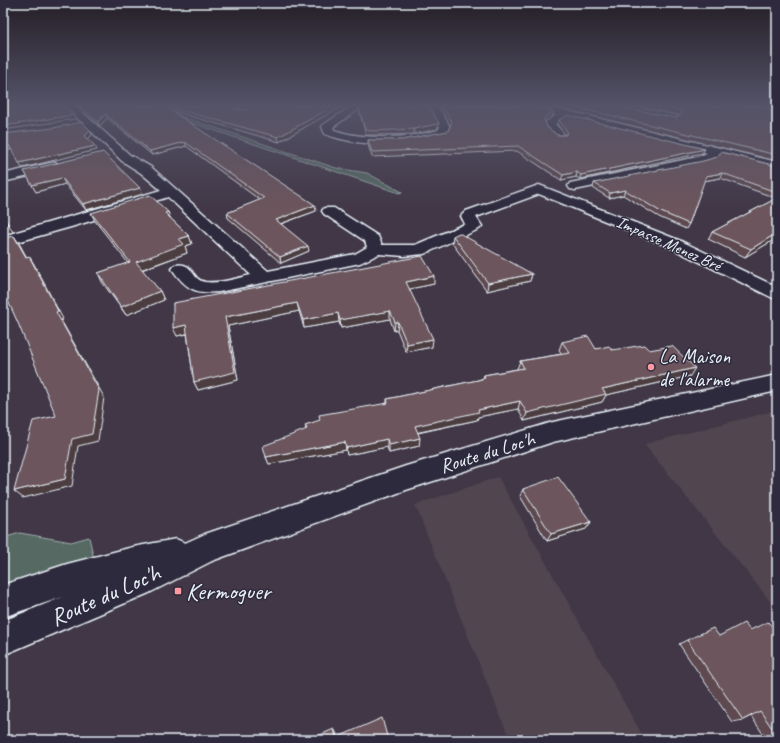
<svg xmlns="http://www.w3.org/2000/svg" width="780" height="743" font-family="Caveat,sans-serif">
<rect width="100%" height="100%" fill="#413746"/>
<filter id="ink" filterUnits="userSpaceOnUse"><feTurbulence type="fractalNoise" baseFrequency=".025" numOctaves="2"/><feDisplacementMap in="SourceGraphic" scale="8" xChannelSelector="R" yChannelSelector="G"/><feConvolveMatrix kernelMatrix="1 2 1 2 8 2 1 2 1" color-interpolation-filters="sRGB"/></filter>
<g filter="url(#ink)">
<g fill="#514450">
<polygon points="777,410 777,610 644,444"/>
<polygon points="498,477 645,740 510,740 415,505"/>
</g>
<g fill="#566962" stroke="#9fadad">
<polygon points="150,106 336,168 367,173 402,192 399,193 186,121"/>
<polygon points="20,533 71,542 89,537 94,559 11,584 3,583 3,538"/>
</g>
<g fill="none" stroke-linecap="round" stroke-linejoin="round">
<g stroke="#e8f1f8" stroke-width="3">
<g id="street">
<path d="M65,106H75L130,155L151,167L268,271L355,254L367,247L365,241L324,214L322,211L324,208H334L378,236L382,245H415L465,224L461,216L466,211L539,185L681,241L777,287V300L669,247L539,194L476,217L482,226L479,229L424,254L404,256L379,254L360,263L219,292C195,294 186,289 172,269L175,265C194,261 190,279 205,282C220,284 237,278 251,275L168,197L71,227L3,246V236L161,190L141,173L122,161Z"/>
<polygon points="244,106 257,106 244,113 236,113 235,111"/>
<path d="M352,106H363L333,127L334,130C362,140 410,139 438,130L440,127L428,106H438L450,127L447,134C410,147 362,148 325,134L322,127L323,125Z"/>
<polygon points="525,106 540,106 568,111 777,162 777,170 718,155 714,160 700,164 575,190 570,189 568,186 570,183 698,157 707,153 567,118 555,124 566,136 564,138 556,138 547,130 544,123 556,115 526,108"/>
<polygon points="614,106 631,106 678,116 679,118 674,121 615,108"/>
<polygon points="769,106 777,106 777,112 773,111"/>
<polygon points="55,162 61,166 59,169 3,182 3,174"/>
</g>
</g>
<g stroke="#e8f1f8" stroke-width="3">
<polygon id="secondary" points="777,375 777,391 553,442 406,490 212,561 149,593 3,655 3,621 63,597 3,617 3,585 67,564 133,547 176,539 185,543 205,534 406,466 553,422"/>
</g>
<use href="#street" fill="#2f2a3d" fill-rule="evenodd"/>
<use href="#secondary" fill="#2f2a3d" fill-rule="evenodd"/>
</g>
<g fill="#5d494f" stroke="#e8f1f8">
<polygon points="76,106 242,106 235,109 244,110 252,106 342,106 279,142 173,111 316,211 281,224 309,251 281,263 228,218 227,213 260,200 186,146 152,155 107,118 100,126"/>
<polygon points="359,106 438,127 437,129 414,134 372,135 366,135 359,111"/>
<polygon points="439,106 528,106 552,116 545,122 547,127 557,135 565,135 557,124 559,120 705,149 702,153 580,179 576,177 561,180 517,151 372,157 368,145 368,140 402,140 448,131 450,125"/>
<polygon points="546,106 617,106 676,118 679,116 678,115 636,106 773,106 774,108 777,108 777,161 568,110"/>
<polygon points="777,166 777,194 773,197 720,178 704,181 689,224 686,229 659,217 623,195 609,198 593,188 594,183"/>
<polygon points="24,171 140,188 143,194 86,210 65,184 36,192"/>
<polygon points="777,198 777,238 745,257 708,239 712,232"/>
<polygon points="168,212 170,218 189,236 192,244 185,246 187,253 142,270 160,291 164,300 126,315 102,282 98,273 128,263 95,221 91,213"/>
<polygon points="453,236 532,274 530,281 487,291 452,243"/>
<polygon points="434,284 409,289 432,347 406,352 397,330 394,331 390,319 341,328 339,322 304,328 299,311 228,326 238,380 198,390 194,382 187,334 177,336 173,303"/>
<polygon points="562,342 596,349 612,350 649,350 690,376 606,395 602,402 524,421 518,409 478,417 477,420 418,433 419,446 389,453 387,447 347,455 346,450 269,464 266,457 306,430 305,425 387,403 387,399 478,380 483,378 484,375 517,369 520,361 562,354 559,350"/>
<polygon points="523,489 591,522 586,529 547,541 520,496"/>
<polygon points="750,630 777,632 777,740 767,740 751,716 743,720 732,722 679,644 687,640 719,636"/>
</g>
<g fill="#4c3c40" stroke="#e8f1f8">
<polygon points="233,106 242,106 234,110 235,114"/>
<polygon points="334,106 342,106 279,142 278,137"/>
<polygon points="553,111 552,116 543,124 544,119"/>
<polygon points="105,114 107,118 100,126 98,122"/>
<polygon points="74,115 76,119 3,130 3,126"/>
<polygon points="439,123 438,127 437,129 414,134 414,129"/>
<polygon points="90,130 92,135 87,140 85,136"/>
<polygon points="185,142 186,146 152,155 150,151"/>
<polygon points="9,145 11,150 3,151 3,146"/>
<polygon points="95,146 97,150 22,168 19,163"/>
<polygon points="705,149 702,153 580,179 581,175"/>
<polygon points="577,172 576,177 561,180 563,175"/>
<polygon points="722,173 720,178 703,181 706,176"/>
<polygon points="62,178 65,184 36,192 32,185"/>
<polygon points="140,188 143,194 86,210 83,204"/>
<polygon points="625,190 623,195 609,198 610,193"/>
<polygon points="777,191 777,194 773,197 776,192"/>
<polygon points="315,205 316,211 277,225 276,220"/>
<polygon points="168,212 171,220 165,213"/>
<polygon points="3,215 13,232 3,235"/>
<polygon points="777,233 777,238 745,257 751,249"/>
<polygon points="14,236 19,243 31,265 26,257"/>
<polygon points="189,236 192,244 185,246 187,253 140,270 136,262 179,239"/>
<polygon points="308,246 309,251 281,263 280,257"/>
<polygon points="29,256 34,264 63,319 61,320 104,397 98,441 78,446 72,486 23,498 14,491 65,479 56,312"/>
<polygon points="532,274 530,281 487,291 488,283"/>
<polygon points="434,276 434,284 405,290 406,282"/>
<polygon points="160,291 164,300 126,315 121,307"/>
<polygon points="297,303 299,311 228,326 238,380 198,390 194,382 225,317"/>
<polygon points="390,311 390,319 341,328 340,320"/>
<polygon points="338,313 339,322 304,328 303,320"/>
<polygon points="395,322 398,322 397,330 394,331"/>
<polygon points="186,325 190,333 177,336 173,328"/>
<polygon points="433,339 432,347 406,352 407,344"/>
<polygon points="695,368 690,376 606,395 602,402 524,421 527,413 602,389"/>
<polygon points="520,401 518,409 478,417 477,420 415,433 415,426 478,410"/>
<polygon points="420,438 419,446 389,453 389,445"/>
<polygon points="387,439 387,447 347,455 346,448"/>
<polygon points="345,442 346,450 269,464 266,457"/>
<polygon points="591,522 586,529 547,541 551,534"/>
<polygon points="334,729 336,732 338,740 336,738"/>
</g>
<g fill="#6c555c" stroke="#e8f1f8">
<polygon points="3,106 65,106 74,115 3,126"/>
<polygon points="79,106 164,106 315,205 276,220 308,246 280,257 227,213 264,198 185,142 150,151 105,114 98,122"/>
<polygon points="166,106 233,106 234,109 244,110 252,106 334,106 278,137"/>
<polygon points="359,106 429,106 439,123 437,124 414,129 372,131 365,130"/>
<polygon points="442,106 528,106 553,111 544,119 547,127 557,135 565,135 568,133 559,120 568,115 705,149 581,175 577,172 563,175 518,146 372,152 368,140 402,140 448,131 452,122"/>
<polygon points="570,106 617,106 676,118 682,114 680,110 657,106 773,106 774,108 777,108 777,155"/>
<polygon points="82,122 90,130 85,136 95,146 19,163 9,145 3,146 3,134 53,128"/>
<polygon points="103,152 140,188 83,204 62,178 32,185 24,171"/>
<polygon points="721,152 777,166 777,191 776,192 722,173 706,176 689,224 661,212 625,190 610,193 594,183 703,161 717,157"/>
<polygon points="150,195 168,212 165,213 189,236 179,239 184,244 136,262 160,291 121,307 98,273 130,262 91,213"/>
<polygon points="777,198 777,233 751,249 712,232"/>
<polygon points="3,216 8,224 3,226"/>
<polygon points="459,233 532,274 488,283 453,236"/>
<polygon points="14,236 26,257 29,256 58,311 56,312 99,390 92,434 72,439 65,479 14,491 33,421 56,416 18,323 3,290 3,238"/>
<polygon points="422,256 434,276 406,282 433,339 407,344 398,322 395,322 390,311 340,320 338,313 303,320 297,303 225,317 235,372 194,382 186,325 173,328 173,303"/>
<polygon points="588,336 596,349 609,346 612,350 644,345 649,350 672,346 695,368 602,389 606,394 527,413 520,401 478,410 479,412 415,426 420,438 389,445 387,439 346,448 345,442 266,457 263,446 307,429 305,425 320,420 319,415 388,403 387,399 478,380 485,378 484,375 524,368 520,361 570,353 562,342"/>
<polygon points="558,477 591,522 551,534 523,489"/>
<polygon points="768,622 777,632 777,735 760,711 743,720 687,640 713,628 719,636 744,623 750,630"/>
<polygon points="382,718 388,740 308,740 334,729 336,738"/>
</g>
</g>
<linearGradient id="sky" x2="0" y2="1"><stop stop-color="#241e26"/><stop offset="0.5" stop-color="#545368"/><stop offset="1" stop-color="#545368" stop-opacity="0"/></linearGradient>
<rect width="780" height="210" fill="url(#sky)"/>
<g fill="#ff9aa2" stroke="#2f2a3d" stroke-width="1.5">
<circle cx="651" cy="367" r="4"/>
<rect x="174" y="587" width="8" height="8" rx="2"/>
</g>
<g text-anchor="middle" stroke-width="3" stroke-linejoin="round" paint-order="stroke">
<g font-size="17" fill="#e8f1f8" stroke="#2f2a3d">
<text transform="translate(669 243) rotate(24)" y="6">Impasse Menez Bré</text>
</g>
<g font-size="20" fill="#e8f1f8" stroke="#2f2a3d" text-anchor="start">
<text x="659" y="363">La Maison<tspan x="659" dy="23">de l'alarme</tspan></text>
</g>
<g font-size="20" fill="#e8f1f8" stroke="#2f2a3d">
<text transform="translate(487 452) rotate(-17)" y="7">Route du Loc'h</text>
</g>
<g font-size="24" fill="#e8f1f8" stroke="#2f2a3d" text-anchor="start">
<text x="186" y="599">Kermoguer</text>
</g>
<g font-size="24" fill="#e8f1f8" stroke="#2f2a3d">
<text transform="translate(105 595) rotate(-24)" y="8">Route du Loc'h</text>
</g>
</g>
<rect width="780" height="743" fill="none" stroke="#2f2a3d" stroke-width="16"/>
<rect x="8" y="8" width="764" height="727" fill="none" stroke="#e8f1f8" stroke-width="1.5" filter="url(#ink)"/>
</svg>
